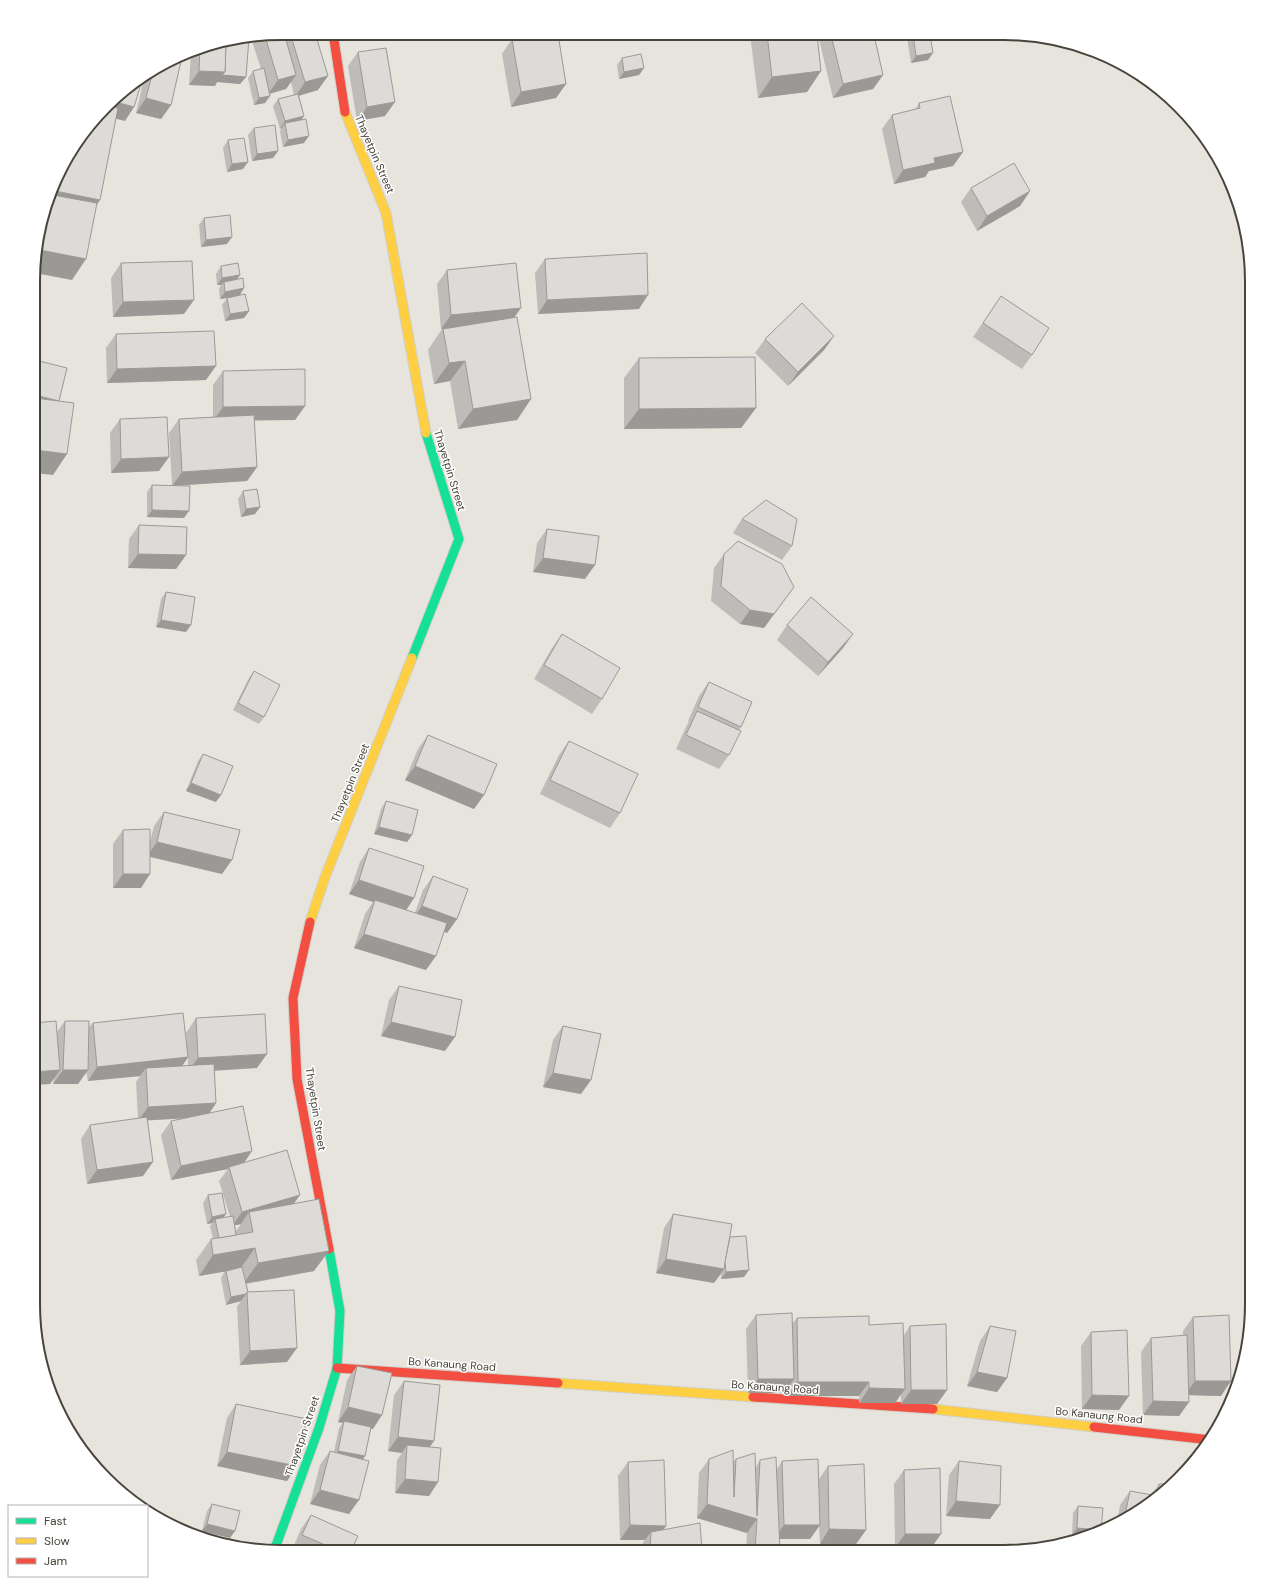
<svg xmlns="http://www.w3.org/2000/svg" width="1285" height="1585" font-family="'DM Sans',sans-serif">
<rect width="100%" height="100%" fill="#f3f2ef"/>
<polygon fill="#e6e4dd" points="281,33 1037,35 1099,52 1142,75 1190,117 1219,157 1243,217 1252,281 1251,1320 1239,1384 1210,1442 1179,1480 1128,1519 1068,1543 1020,1551 265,1551 201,1539 147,1512 147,1506 138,1506 105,1479 66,1428 42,1368 33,1304 35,248 118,94 201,46"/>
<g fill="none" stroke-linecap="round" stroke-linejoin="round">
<g stroke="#d1cfc6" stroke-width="11">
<g id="fast">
<polyline points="412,658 459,539 426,433"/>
<polyline points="274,1551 319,1428 337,1368 340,1311 329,1249"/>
</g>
</g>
<g stroke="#d1cfc6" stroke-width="11">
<g id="slow">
<polyline points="345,112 386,213 426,433"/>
<polyline points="310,922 325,877 412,658"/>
<polyline points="558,1383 753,1397"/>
<polyline points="933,1409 1094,1427"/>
</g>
</g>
<g stroke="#d1cfc6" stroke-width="11">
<g id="jam">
<polyline points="333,33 345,112"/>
<polyline points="310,922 293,998 297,1079 329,1249"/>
<polyline points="337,1368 558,1383"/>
<polyline points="753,1397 933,1409"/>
<polyline points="1094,1427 1211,1440"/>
</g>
</g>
<use href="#fast" stroke="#16e098" stroke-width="9"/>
<use href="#slow" stroke="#ffcf43" stroke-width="9"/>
<use href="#jam" stroke="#f24e42" stroke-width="9"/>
</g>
<g fill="#bebcb9" fill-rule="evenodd">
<polygon points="281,33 315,33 318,90 299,95 304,116 301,120 304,143 283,147 280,131 282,128 280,129 273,106 278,99 294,95 291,82 286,89 270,94 270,96 265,103 254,105 248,78 253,71 261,69 251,38"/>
<polygon points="750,34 817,35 821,71 807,92 758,98"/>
<polygon points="818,35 874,35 883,75 873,89 833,98"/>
<polygon points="909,35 930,35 928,60 911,63 907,38"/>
<polygon points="512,39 566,84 556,98 511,107 502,54"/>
<polygon points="201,46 246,77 240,84 217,82 215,86 189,85 191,52"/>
<polygon points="358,52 385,116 357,121 348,66"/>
<polygon points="182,57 171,105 161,119 136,113 144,79"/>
<polygon points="622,58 644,68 639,75 619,79 617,65"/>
<polygon points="919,103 963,152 953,166 929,171 925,177 894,184 882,129 892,115 915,110"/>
<polygon points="254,128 278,151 273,158 252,161 248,135"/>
<polygon points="228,140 243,169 227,172 223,148"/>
<polygon points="971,188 1030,191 1020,206 977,231 961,202"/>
<polygon points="204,218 227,244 201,247 199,225"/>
<polygon points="545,259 639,309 538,314 535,273"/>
<polygon points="121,263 184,314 113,317 111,278"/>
<polygon points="221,266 240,275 237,279 244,288 240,295 249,311 244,318 225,321 222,305 227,298 220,299 219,289 221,285 217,285 216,274"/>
<polygon points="447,270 515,317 531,399 517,420 458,429 450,381 434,384 428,350 442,329 441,329 437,284"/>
<polygon points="1001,296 1032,355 1022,369 973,337"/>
<polygon points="116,334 206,380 107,383 106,348"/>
<polygon points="834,336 824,350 788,386 755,353 765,339"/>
<polygon points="639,358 756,408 741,428 624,429 624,378"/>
<polygon points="223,371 305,406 295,420 254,420 257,467 247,481 179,485 184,518 147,517 147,492 152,485 172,485 169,433 179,419 213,417 213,385"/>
<polygon points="120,419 159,471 111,473 110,433"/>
<polygon points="243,491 260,507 255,514 241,517 238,499"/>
<polygon points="742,519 792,546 782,560 733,533"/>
<polygon points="139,525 186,555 176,569 128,568 129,539"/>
<polygon points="547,529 585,579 533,572 537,543"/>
<polygon points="724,554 764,628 740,624 711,601 714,568"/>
<polygon points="166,592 186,632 156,627 161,599"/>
<polygon points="787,625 843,648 818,676 777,640"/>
<polygon points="562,634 602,699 592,714 534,679 552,648"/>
<polygon points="254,671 264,717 259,724 233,710 249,678"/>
<polygon points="709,682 741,727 739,730 729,755 719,769 676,749 687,725 689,722 688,721 699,696"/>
<polygon points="428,735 474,809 405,780 418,749"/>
<polygon points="569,741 620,813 610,828 540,794 559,755"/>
<polygon points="203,754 216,802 186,791 198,761"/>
<polygon points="386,801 412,835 407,842 374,834 381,809"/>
<polygon points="164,812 222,874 150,857 141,888 113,888 113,844 123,830 150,842 154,826"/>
<polygon points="369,848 406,910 415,913 423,890 433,876 457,919 447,933 444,931 426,970 354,948 365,914 373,902 349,894 360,862"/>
<polygon points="399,986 445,1051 381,1036 389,1000"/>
<path d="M196,1018L257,1068L214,1071L216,1103L209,1113L245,1162L294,1204L314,1271L246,1284L248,1292L287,1362L240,1365L237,1306L241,1301L226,1305L221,1278L225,1271L199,1276L196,1260L211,1239H213L210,1226L213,1223L207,1224L203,1203L208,1195L226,1214L223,1218L230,1217L219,1181L228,1169L171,1180L161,1135L171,1121L185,1118L147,1120L143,1176L87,1184L81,1139L90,1125L138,1118L136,1082L140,1076L88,1081L86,1072L78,1084H53L54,1078L50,1084L57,1032L65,1021L88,1028L93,1023L187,1046L186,1033ZM188,1058V1066H182ZM241,1224L236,1231L235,1225Z"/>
<polygon points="563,1026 581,1094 543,1087 553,1040"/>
<polygon points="673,1214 730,1237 744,1277 721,1279 721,1274 714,1283 656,1273 664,1228"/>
<polygon points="756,1315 792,1324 797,1318 869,1325 904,1335 910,1326 947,1390 937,1404 901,1404 901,1394 895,1403 859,1403 859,1396 788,1396 788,1387 784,1393 748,1393 746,1329"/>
<polygon points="1193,1317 1221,1396 1189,1395 1189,1402 1179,1416 1143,1415 1141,1352 1151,1338 1183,1336 1183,1331"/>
<polygon points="990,1326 1007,1378 997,1392 967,1386 980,1341"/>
<polygon points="1091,1332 1119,1410 1082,1409 1081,1346"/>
<polygon points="1247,1342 1243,1363 1243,1349"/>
<polygon points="357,1366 373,1429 371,1429 365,1456 363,1460 349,1514 310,1504 320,1465 330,1451 334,1452 339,1428 343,1423 338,1422 347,1380"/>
<polygon points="404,1381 430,1447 438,1482 429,1496 395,1493 397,1460 402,1453 388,1451 394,1395"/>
<polygon points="236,1404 297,1466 287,1481 217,1466 227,1418"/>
<polygon points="709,1459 733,1462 736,1459 756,1467 760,1460 777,1469 782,1461 819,1479 828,1466 866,1530 856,1544 820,1544 819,1526 810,1539 779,1539 780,1551 746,1551 747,1533 697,1518 699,1473"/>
<polygon points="959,1461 990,1519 946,1516 949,1475"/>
<polygon points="628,1462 666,1526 663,1530 702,1551 641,1551 641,1546 645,1540 620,1540 618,1476"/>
<polygon points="904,1470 941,1534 931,1548 895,1548 894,1484"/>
<polygon points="1159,1484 1173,1484 1128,1519 1117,1524 1120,1505 1130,1491 1151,1495"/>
<polygon points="212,1504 230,1538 202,1531 207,1511"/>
<polygon points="1078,1506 1103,1508 1072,1535 1073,1513"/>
<polygon points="311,1515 351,1551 296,1551 292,1550 301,1529"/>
</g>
<g fill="#9b9996">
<polygon points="933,53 928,60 911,63 916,56"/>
<polygon points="644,68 639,75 619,79 624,72"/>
<polygon points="199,71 225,72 246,77 240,84 217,82 215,86 189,85"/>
<polygon points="821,71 807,92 758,98 772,77"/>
<polygon points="296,75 286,89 268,94 278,80"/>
<polygon points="883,75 873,89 833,98 843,84"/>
<polygon points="328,76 318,90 295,97 305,82"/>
<polygon points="566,84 556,98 511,107 521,92"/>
<polygon points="270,96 265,103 254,105 259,98"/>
<polygon points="146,98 171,105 161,119 136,113"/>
<polygon points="112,101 134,107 125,121 101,115"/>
<polygon points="395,102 385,116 357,121 367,107"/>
<polygon points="304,116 299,123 285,123 282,128 280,129 285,121"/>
<polygon points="309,136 304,143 283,147 288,140"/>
<polygon points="278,151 273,158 252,161 257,154"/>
<polygon points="963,152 953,166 929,171 925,177 894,184 903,170 934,158"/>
<polygon points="248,162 243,169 227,172 232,164"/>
<polygon points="55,191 100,200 86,221 47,213"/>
<polygon points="1030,191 1020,206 977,231 987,216"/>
<polygon points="232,237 227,244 201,247 206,240"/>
<polygon points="35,249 86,259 72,280 35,273"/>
<polygon points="240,275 235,282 224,282 221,285 217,285 222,278"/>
<polygon points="244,288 239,296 220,299 225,292"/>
<polygon points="648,295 639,309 538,314 547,300"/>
<polygon points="194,300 184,314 113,317 123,302"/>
<polygon points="521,308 511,322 441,329 451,315"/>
<polygon points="249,311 244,318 225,321 230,314"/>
<polygon points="834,336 824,350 788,386 798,372"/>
<polygon points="465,361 450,381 434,384 449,363"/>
<polygon points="216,366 206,380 107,383 117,369"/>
<polygon points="35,395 59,401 49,415 35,411"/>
<polygon points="531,399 517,420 458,429 473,409"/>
<polygon points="305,406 295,420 213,421 223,407"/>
<polygon points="756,408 741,428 624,429 639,409"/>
<polygon points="35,450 67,454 53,475 35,473"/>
<polygon points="169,457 159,471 111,473 121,459"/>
<polygon points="257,467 247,481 172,486 182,472"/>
<polygon points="260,507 255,514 241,517 246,509"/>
<polygon points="152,510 189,511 184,518 147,517"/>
<polygon points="138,554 186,555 176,569 128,568"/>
<polygon points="543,558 595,565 585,579 533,572"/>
<polygon points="794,587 764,628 740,624 750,610"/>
<polygon points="161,620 191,625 186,632 156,627"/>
<polygon points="853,634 843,648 818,676 828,662"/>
<polygon points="415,766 484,795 474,809 405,780"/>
<polygon points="191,783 221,795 216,802 186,791"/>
<polygon points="379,827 412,835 407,842 374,834"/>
<polygon points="157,842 232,860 222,874 147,856"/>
<polygon points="123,874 150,874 141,888 113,888"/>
<polygon points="359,880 414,898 405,912 375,900 373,902 349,894"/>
<polygon points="422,906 457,919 447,933 412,920"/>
<polygon points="364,934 436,956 426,970 354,948"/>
<polygon points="391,1022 455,1037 445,1051 381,1036"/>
<polygon points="267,1054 257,1068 188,1072 198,1058"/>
<polygon points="188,1057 178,1072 146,1068 140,1076 88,1081 97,1067"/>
<polygon points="60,1070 50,1084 33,1085 33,1072"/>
<polygon points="63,1070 88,1070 78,1084 53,1084"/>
<polygon points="553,1073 591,1080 581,1094 543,1087"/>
<polygon points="216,1103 207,1117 138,1121 148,1107"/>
<polygon points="252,1151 242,1166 229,1167 228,1169 171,1180 181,1166"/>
<polygon points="153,1162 143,1176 87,1184 97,1170"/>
<polygon points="300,1195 290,1209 249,1212 241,1224 232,1226 242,1212"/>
<polygon points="226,1214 221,1221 215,1219 213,1223 207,1224 212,1217"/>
<polygon points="255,1248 240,1269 199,1276 213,1255"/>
<polygon points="329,1251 314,1271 243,1284 258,1263"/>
<polygon points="666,1259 724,1269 714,1283 656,1273"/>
<polygon points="749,1270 744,1277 721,1279 726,1272"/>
<polygon points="246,1294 241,1301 226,1305 231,1297"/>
<polygon points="297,1348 287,1362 240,1365 250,1351"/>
<polygon points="977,1372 1007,1378 997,1392 967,1386"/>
<polygon points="758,1379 794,1379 784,1393 748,1393"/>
<polygon points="1195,1381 1231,1381 1221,1396 1185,1395"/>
<polygon points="798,1382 869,1382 859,1396 788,1396"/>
<polygon points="869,1388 905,1389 895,1403 859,1403"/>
<polygon points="911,1390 947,1390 937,1404 901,1404"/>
<polygon points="1092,1395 1129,1396 1119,1410 1082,1409"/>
<polygon points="1153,1401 1189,1402 1179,1416 1143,1415"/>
<polygon points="348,1407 382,1415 373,1429 344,1423 344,1421 343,1423 338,1422"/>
<polygon points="398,1437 434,1441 424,1455 407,1445 402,1453 388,1451"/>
<polygon points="338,1451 365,1456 360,1463 333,1458"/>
<polygon points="227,1452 297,1466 287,1481 217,1466"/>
<polygon points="405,1479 438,1482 429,1496 395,1493"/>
<polygon points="320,1490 359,1500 349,1514 310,1504"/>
<polygon points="956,1501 1000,1505 990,1519 946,1516"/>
<polygon points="707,1504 757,1519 747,1533 697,1518"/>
<polygon points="207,1524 235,1531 230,1538 202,1531"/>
<polygon points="630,1525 666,1526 656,1540 651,1532 645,1540 620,1540"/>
<polygon points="784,1525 820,1525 810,1539 774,1539"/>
<polygon points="1077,1528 1101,1530 1086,1536 1072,1535"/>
<polygon points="829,1529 866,1530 856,1544 820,1544"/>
<polygon points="905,1534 941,1534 931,1548 895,1548"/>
</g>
<g fill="#dddbd7" stroke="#9b9996">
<polygon points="281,33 284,33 296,75 278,80 265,36"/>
<polygon points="290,33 315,33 328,76 305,82"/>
<polygon points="546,34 558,34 566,84 521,92 512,39"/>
<polygon points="767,34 817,35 821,71 772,77"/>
<polygon points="831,35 874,35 883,75 843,84"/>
<polygon points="913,35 930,35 933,53 916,56"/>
<polygon points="249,38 246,77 222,75 225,72 226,42"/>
<polygon points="226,42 225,72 199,71 200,47"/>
<polygon points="386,48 395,102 367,107 358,52"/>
<polygon points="641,54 644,68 624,72 622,58"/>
<polygon points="182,57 171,105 146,98 152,75"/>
<polygon points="264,68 270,96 259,98 253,71"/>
<polygon points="142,81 134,107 112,101 118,94"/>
<polygon points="298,94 304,116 285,121 278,99"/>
<polygon points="950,96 963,152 934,158 935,163 903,170 892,115 920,108 919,103"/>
<polygon points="108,106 118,108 100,200 55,191 66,157"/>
<polygon points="306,119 309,136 288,140 285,123"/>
<polygon points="275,125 278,151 257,154 254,128"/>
<polygon points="244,138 248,162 232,164 228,140"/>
<polygon points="1014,163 1030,191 987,216 971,188"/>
<polygon points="53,195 97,203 86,259 35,249"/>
<polygon points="230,215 232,237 206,240 204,218"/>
<polygon points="647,253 648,295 547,300 545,259"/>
<polygon points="192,261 194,300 123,302 121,263"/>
<polygon points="238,263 240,275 222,278 221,266"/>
<polygon points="516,263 521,308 451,315 447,270"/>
<polygon points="243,278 244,288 225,292 224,282"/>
<polygon points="245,294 249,311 230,314 227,298"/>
<polygon points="1001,296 1049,328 1032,355 983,323"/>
<polygon points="802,303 834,336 798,372 765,339"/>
<polygon points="517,317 531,399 473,409 465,361 449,363 443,329"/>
<polygon points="214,331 216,366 117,369 116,334"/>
<polygon points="755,357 756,408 639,409 639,358"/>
<polygon points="35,360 67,368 59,401 35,395"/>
<polygon points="305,369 305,406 223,407 223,371"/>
<polygon points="35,398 74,403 67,454 35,450"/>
<polygon points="254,415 257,467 182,472 179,419"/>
<polygon points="167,417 169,457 121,459 120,419"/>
<polygon points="152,485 190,486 189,511 152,510"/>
<polygon points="257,489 260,507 246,509 243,491"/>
<polygon points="766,500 797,519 792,546 742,519"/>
<polygon points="139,525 187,527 186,555 138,554"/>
<polygon points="547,529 599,536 595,565 543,558"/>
<polygon points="738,541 782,564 794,587 774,614 750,610 721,586 724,554"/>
<polygon points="166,592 195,597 191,625 161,620"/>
<polygon points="811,597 853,634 828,662 787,625"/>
<polygon points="562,634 620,668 602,699 544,665"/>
<polygon points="254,671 280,685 264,717 238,703"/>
<polygon points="709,682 752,702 741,727 698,707"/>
<polygon points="697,711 741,731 729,755 686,735"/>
<polygon points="428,735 497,764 484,795 415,766"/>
<polygon points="569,741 638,774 620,813 550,780"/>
<polygon points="203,754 233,766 221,795 191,783"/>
<polygon points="386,801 418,810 412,835 379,827"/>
<polygon points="164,812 240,830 232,860 157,842"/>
<polygon points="150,829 150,874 123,874 123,830"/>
<polygon points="369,848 424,866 414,898 359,880"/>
<polygon points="433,876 468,889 457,919 422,906"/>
<polygon points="375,900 447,923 436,956 364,934"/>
<polygon points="399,986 462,1000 455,1037 391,1022"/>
<polygon points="183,1013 188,1057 97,1067 93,1023"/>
<polygon points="265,1014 267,1054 198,1058 196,1018"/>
<polygon points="56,1021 60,1070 33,1072 34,1023"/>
<polygon points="65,1021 89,1021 88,1070 63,1070"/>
<polygon points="563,1026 601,1034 591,1080 553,1073"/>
<polygon points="214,1064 216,1103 148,1107 146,1068"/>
<polygon points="243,1106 252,1151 181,1166 171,1121"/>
<polygon points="147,1117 153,1162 97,1170 90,1125"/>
<polygon points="287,1150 300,1195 242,1212 229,1167"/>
<polygon points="222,1193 226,1214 212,1217 208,1195"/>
<polygon points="319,1199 329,1251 258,1263 255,1248 213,1255 211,1239 253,1232 249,1212"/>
<polygon points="673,1214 732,1224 724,1269 666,1259"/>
<polygon points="233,1216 236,1235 219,1238 215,1219"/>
<polygon points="746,1236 749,1270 726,1272 725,1262 730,1237"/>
<polygon points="242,1267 248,1292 246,1294 231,1297 226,1271"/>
<polygon points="294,1290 297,1348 250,1351 247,1292"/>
<polygon points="792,1313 794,1379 758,1379 756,1315"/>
<polygon points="1229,1315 1231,1381 1195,1381 1193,1317"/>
<polygon points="869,1316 869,1325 903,1323 905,1389 869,1388 869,1382 798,1382 797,1318"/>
<polygon points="946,1324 947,1390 911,1390 910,1326"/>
<polygon points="990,1326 1016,1331 1007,1378 977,1372"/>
<polygon points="1127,1330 1129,1396 1092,1395 1091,1332"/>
<polygon points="1187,1335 1189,1402 1153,1401 1151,1338"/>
<polygon points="357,1366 392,1373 382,1415 348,1407"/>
<polygon points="404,1381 440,1385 434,1441 398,1437"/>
<polygon points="236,1404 307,1419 297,1466 227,1452"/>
<polygon points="344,1421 371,1427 365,1456 338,1451"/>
<polygon points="407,1445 441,1448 438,1482 405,1479"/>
<polygon points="733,1450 734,1497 736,1459 755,1453 757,1516 760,1460 776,1457 780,1551 755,1551 757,1519 707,1504 709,1459"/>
<polygon points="330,1451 369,1461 359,1500 320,1490"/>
<polygon points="818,1459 820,1525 784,1525 782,1461"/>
<polygon points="664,1460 666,1526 630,1525 628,1462"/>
<polygon points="959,1461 1001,1466 1000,1505 956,1501"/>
<polygon points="864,1464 866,1530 829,1529 828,1466"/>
<polygon points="940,1468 941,1534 905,1534 904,1470"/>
<polygon points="1159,1484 1173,1484 1159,1495"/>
<polygon points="1130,1491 1158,1496 1128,1519 1124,1520"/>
<polygon points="212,1504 240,1511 235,1531 207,1524"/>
<polygon points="1078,1506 1103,1508 1101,1530 1077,1528"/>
<polygon points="311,1515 358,1536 351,1551 339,1551 302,1535"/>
<polygon points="700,1523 702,1551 650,1551 651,1532"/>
<polygon points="202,1531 236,1544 235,1546 202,1539 200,1538"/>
</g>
<g text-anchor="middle" stroke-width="3" stroke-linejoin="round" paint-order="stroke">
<g font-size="11" fill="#49443a" stroke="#fff">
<text transform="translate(375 154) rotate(67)" y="4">Thayetpin Street</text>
<text transform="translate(450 470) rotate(73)" y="4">Thayetpin Street</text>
<text transform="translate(350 783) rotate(-68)" y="4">Thayetpin Street</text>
<text transform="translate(316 1109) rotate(81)" y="4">Thayetpin Street</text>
<text transform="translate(452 1364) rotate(4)" y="4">Bo Kanaung Road</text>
<text transform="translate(775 1387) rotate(4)" y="4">Bo Kanaung Road</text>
<text transform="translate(1099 1415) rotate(6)" y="4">Bo Kanaung Road</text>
<text transform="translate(302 1436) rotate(-71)" y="4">Thayetpin Street</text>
</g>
</g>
<path d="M0 0H1285V1585H0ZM281 40H1004A241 241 0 0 1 1245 281V1304A241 241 0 0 1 1004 1545H281A241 241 0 0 1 40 1304V281A241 241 0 0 1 281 40Z" fill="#fff" fill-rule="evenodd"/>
<path fill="none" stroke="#49443a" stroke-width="2" d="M281 40H1004A241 241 0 0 1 1245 281V1304A241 241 0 0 1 1004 1545H281A241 241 0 0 1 40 1304V281A241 241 0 0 1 281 40Z"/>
<rect x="8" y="1505" width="140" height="72" fill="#ffffff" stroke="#b6b4b0"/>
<rect x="16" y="1518" width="20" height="6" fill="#16e098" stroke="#b6b4b0"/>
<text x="44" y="1525" font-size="12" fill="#49443a">Fast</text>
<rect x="16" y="1538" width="20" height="6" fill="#ffcf43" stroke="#b6b4b0"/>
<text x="44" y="1545" font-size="12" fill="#49443a">Slow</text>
<rect x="16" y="1558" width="20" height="6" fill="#f24e42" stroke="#b6b4b0"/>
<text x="44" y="1565" font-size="12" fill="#49443a">Jam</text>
</svg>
